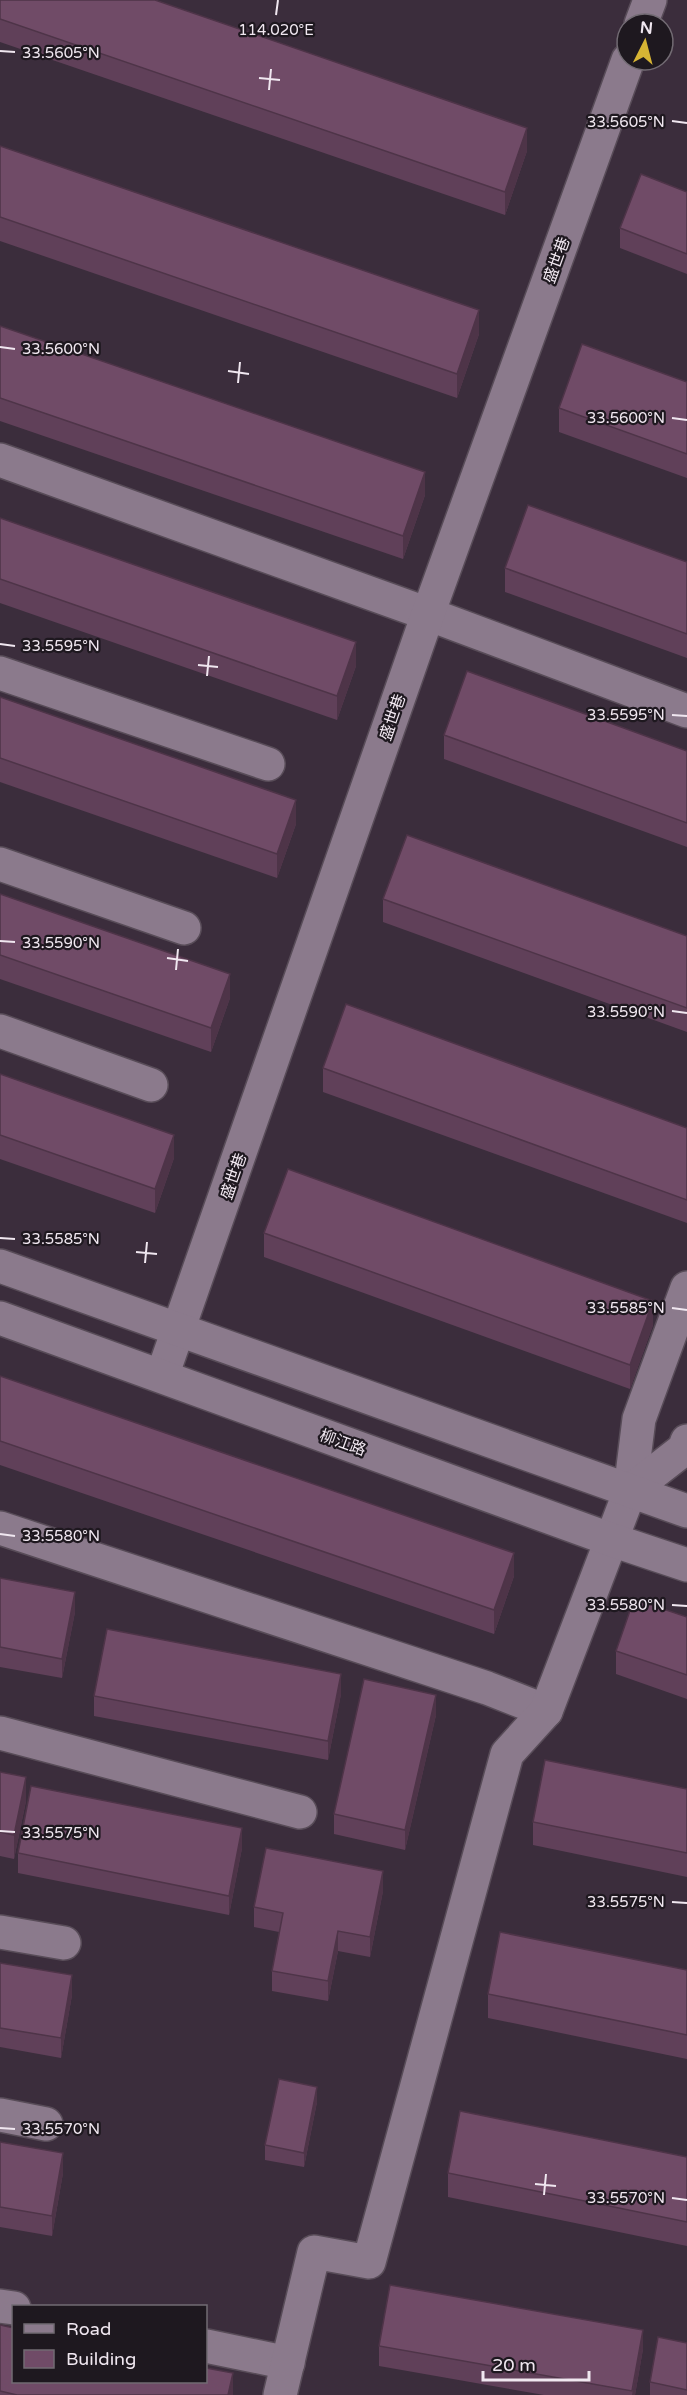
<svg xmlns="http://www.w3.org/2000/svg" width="687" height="2395" font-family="'Varela Round','Noto Sans SC',sans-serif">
<rect width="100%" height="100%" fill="#3b2d3c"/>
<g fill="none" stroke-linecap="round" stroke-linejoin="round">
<g stroke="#584c58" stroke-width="36">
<g id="minor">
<polyline points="641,24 650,0"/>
<polyline points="0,460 428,614 687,711"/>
<polyline points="0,673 268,764"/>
<polyline points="0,864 184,928"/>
<polyline points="0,1031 151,1085"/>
<polyline points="162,1376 428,614 628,60"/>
<polyline points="630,1491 639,1419 687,1288"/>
<polyline points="0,1528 487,1688 546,1711"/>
<polyline points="0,1733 300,1812"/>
<polyline points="0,1932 64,1943"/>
<polyline points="0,2115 46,2124"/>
<polyline points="0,2306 14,2308"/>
<polyline points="206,2346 288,2363"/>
<polyline points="280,2395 314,2252 369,2262 507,1754 546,1711 630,1491 684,1449 687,1441"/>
</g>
</g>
<g stroke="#584c58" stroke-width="36">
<g id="tertiary">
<polyline points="0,1266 687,1511"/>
<polyline points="0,1318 612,1540 687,1565"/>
</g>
</g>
<use href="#minor" stroke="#8b7a8c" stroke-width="33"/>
<use href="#tertiary" stroke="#8b7a8c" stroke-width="33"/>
</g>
<g fill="#604059">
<polygon points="0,0 527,151 505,215 0,42"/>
<polygon points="0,146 479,334 457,398 0,241"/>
<polygon points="687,192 687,274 620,248 620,228"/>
<polygon points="0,326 425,495 403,559 0,421"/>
<polygon points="687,382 687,478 559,432 559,408"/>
<polygon points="0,518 356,666 337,720 0,603"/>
<polygon points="687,562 687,658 505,592 505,568"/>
<polygon points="0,697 296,824 277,878 0,782"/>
<polygon points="444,735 687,751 687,847 444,759"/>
<polygon points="0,894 230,998 211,1052 0,979"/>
<polygon points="383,899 687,936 687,1032 383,922"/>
<polygon points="323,1068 687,1128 687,1223 323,1092"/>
<polygon points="0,1074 174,1158 155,1213 0,1159"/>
<polygon points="264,1233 653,1325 630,1389 264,1257"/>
<polygon points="0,1376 514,1576 494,1634 0,1465"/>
<polygon points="0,1578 75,1612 62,1678 0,1667"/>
<polygon points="687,1617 687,1699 616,1674 616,1651"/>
<polygon points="341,1694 328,1760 94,1716 94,1696"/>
<polygon points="436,1715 405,1850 334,1834 334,1814"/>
<polygon points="0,1772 26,1801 14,1859 0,1856"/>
<polygon points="687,1789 687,1877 533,1845 533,1822"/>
<polygon points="242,1848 229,1915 18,1873 18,1853"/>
<polygon points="383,1891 370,1957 338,1951 328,2001 272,1991 272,1971 279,1932 254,1927 254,1907"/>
<polygon points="0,1963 72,1995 61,2058 0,2047"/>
<polygon points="687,1970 687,2059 488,2018 488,1994"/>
<polygon points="317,2102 304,2167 265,2160 265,2145"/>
<polygon points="0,2142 63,2173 52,2236 0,2227"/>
<polygon points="687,2157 687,2246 448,2197 448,2173"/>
<polygon points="0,2325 233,2395 0,2395"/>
<polygon points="687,2343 687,2395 650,2395 650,2382"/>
<polygon points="379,2346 643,2349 635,2395 544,2395 379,2366"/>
</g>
<g fill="#4e3448">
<polygon points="527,128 527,151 505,215 505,192"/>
<polygon points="479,310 479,334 457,398 457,374"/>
<polygon points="425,472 425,495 403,559 403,536"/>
<polygon points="356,642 356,666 337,720 337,696"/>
<polygon points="296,800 296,824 277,878 277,854"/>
<polygon points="230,974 230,998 211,1052 211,1028"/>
<polygon points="174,1135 174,1158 155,1213 155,1189"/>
<polygon points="653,1301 653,1325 630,1389 630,1365"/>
<polygon points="514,1553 514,1576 494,1634 494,1610"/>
<polygon points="75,1592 75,1612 62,1678 62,1659"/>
<polygon points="341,1674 341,1694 328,1760 328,1741"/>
<polygon points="436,1695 436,1715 405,1850 405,1830"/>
<polygon points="26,1777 26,1801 14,1859 14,1835"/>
<polygon points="242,1828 242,1848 229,1915 229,1896"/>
<polygon points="383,1871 383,1891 370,1957 370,1937"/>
<polygon points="338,1931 338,1951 328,2001 328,1981"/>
<polygon points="72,1975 72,1995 61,2058 61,2038"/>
<polygon points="317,2087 317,2102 304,2167 304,2153"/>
<polygon points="63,2153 63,2173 52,2236 52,2216"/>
<polygon points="643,2330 643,2349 635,2395 632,2395"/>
<polygon points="233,2373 233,2395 228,2395"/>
</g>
<g fill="#704b67" stroke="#4e3448" stroke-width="1.5">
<polygon points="0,0 155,0 527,128 505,192 0,19"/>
<polygon points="0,146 479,310 457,374 0,217"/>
<polygon points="641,174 687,192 687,254 620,228"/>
<polygon points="0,326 425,472 403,536 0,398"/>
<polygon points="582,344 687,382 687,454 559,408"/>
<polygon points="528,505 687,562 687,634 505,568"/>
<polygon points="0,518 356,642 337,696 0,579"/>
<polygon points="467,671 687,751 687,823 444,735"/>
<polygon points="0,697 296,800 277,854 0,758"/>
<polygon points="407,835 687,936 687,1008 383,899"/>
<polygon points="0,894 230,974 211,1028 0,955"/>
<polygon points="346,1004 687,1128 687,1200 323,1068"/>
<polygon points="0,1074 174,1135 155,1189 0,1135"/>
<polygon points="288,1169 653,1301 630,1365 264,1233"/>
<polygon points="0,1376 514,1553 494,1610 0,1441"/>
<polygon points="0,1578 75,1592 62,1659 0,1647"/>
<polygon points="634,1599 687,1617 687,1675 616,1651"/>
<polygon points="107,1629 341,1674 328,1741 94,1696"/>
<polygon points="364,1679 436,1695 405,1830 334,1814"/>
<polygon points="545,1760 687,1789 687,1853 533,1822"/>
<polygon points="0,1772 26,1777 14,1835 0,1832"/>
<polygon points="31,1786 242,1828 229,1896 18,1853"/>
<polygon points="266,1848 383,1871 370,1937 338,1931 328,1981 272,1971 283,1913 254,1907"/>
<polygon points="500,1932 687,1970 687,2035 488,1994"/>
<polygon points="0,1963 72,1975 61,2038 0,2028"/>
<polygon points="279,2079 317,2087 304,2153 265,2145"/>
<polygon points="460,2111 687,2157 687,2222 448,2173"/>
<polygon points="0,2142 63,2153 52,2216 0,2207"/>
<polygon points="390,2285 643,2330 632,2391 379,2346"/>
<polygon points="0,2325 14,2328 14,2382 206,2382 206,2368 233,2373 228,2395 17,2395 0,2391"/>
<polygon points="658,2337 687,2343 687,2390 650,2382"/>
</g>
<path fill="none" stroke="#f0e7f0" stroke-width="2" d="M276,15L278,0M0,51L15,52M259,78L280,80M269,90L271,69M672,121L687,123M0,347L15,349M228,371L249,374M238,383L240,362M672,418L687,420M0,644L15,646M198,665L218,667M207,676L209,656M672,715L687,716M0,941L15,942M167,958L188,961M176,970L178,949M672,1011L687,1013M0,1238L15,1239M136,1252L157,1254M145,1263L147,1242M672,1308L687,1310M0,1534L15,1536M672,1605L687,1606M0,1831L15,1832M672,1902L687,1903M0,2128L15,2129M535,2184L556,2186M544,2195L546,2174M672,2198L687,2200"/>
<g text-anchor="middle" stroke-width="4.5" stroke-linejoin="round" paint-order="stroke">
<g font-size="16" fill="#f0e7f0" stroke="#1e181f">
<text transform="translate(556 260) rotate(-70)" y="6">盛世巷</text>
<text transform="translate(392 717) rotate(-71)" y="6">盛世巷</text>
<text transform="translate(233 1176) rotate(-71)" y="6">盛世巷</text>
<text transform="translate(343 1442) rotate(20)" y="6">柳江路</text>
</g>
</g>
<g font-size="15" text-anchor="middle" fill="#f0e7f0" stroke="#1e181f" stroke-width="4.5" stroke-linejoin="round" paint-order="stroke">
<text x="276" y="35">114.020°E</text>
<text x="61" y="58">33.5605°N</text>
<text x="626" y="127">33.5605°N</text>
<text x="61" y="354">33.5600°N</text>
<text x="626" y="423">33.5600°N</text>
<text x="61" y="651">33.5595°N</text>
<text x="626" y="720">33.5595°N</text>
<text x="61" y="948">33.5590°N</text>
<text x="626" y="1017">33.5590°N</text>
<text x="61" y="1244">33.5585°N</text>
<text x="626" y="1313">33.5585°N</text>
<text x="61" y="1541">33.5580°N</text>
<text x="626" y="1610">33.5580°N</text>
<text x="61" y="1838">33.5575°N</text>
<text x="626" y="1907">33.5575°N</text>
<text x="61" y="2134">33.5570°N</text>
<text x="626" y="2203">33.5570°N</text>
</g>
<rect x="12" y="2305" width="195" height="78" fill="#1e181f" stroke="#726b73" stroke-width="1.5"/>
<rect x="24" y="2324" width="30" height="9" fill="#8b7a8c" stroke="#726b73" stroke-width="1.5"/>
<text x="66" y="2335" font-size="18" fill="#f0e7f0">Road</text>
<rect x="24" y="2350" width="30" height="18" fill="#704b67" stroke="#726b73" stroke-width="1.5"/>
<text x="66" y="2365" font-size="18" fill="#f0e7f0">Building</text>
<g transform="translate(645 42) rotate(6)"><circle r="28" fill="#1e181f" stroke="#726b73" stroke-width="1.5"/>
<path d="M0-4.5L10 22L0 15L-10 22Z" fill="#d7b434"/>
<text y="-9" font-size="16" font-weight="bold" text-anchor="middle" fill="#f0e7f0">N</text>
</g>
<path d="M483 2371v9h106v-9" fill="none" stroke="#f0e7f0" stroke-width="3"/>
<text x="492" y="2371" font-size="18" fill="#f0e7f0" stroke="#1e181f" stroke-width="4.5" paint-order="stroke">20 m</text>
</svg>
